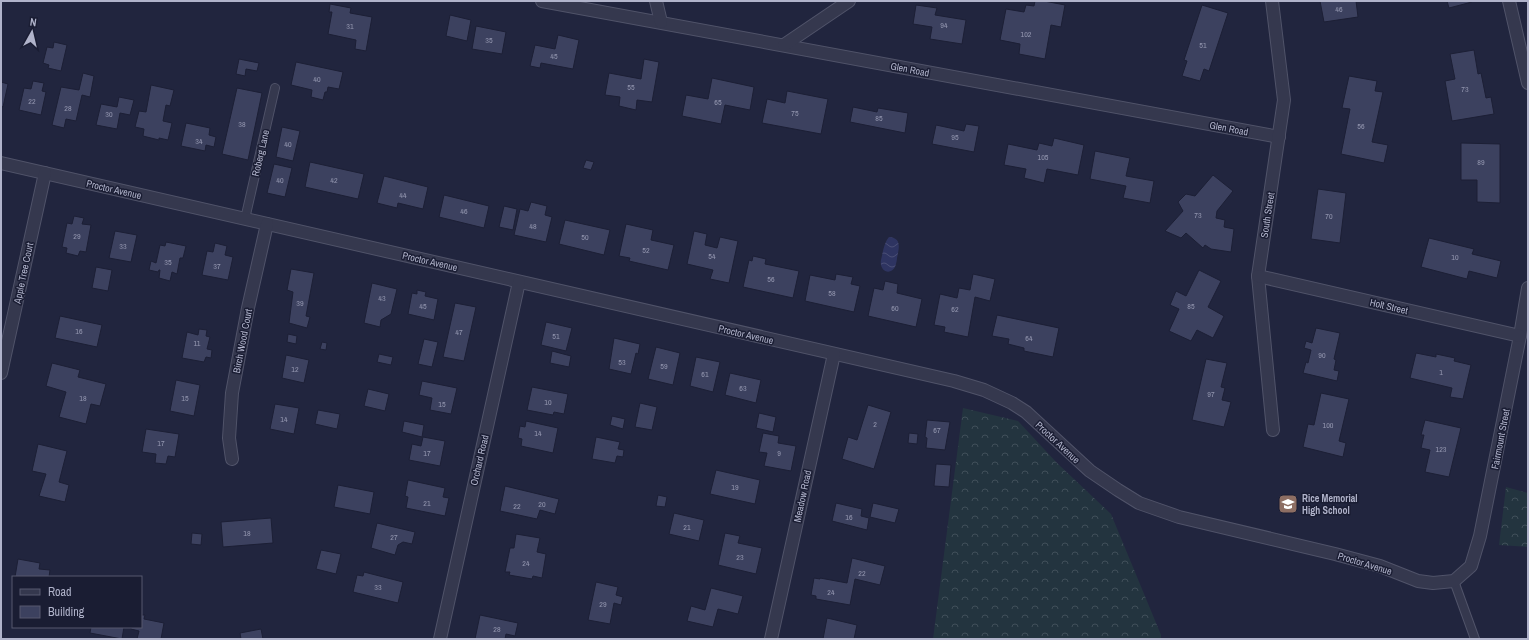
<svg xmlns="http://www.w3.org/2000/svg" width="1529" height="640" font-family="'Archivo Narrow',sans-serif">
<defs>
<pattern id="forest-crowns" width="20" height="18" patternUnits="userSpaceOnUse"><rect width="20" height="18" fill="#23343f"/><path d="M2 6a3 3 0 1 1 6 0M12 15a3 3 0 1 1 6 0" fill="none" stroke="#404f59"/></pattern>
<pattern id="water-waves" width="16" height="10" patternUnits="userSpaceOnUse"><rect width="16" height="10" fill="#2e3461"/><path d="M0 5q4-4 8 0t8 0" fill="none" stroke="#4a4f76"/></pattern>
</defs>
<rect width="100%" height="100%" fill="#21253e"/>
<g fill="url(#forest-crowns)">
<polygon points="963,408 1018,421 1057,463 1111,514 1161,635 1161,639 933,639"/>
<polygon points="1506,487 1528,493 1528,547 1499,545"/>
</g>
<path fill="url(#water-waves)" d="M889,237C902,238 899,248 897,258C897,260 896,264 895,267C890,276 879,271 881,260C883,252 884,243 889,237Z"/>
<g fill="#3c415f" stroke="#1c1f35">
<polygon points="1035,1 1044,1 1065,5 1061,27 1051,25 1045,59 1019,54 1020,44 1000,40 1006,9 1024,12 1026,5 1034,6"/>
<polygon points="1320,1 1356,1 1358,17 1324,22"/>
<polygon points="1447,1 1472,1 1472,2 1449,8"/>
<polygon points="330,4 351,8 350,13 372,17 366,51 355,49 356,40 328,34 332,12 329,12"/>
<polygon points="916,5 937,8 935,15 966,20 962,44 930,39 932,27 913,24"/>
<polygon points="1202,5 1228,13 1209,71 1204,69 1200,81 1182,76 1187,61 1184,60"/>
<polygon points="450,15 471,20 467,41 446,36"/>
<polygon points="476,26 506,32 502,54 472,49"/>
<polygon points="558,35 579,40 573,69 541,63 540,68 530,66 535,45 555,49"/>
<polygon points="54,42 67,45 61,71 48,68 49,65 43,63 47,47 53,48"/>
<polygon points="1474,50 1478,74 1481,73 1486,98 1491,97 1494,114 1452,121 1445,81 1455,79 1450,54"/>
<polygon points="239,59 259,63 257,71 246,69 245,76 236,74"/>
<polygon points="644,59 659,62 652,102 637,100 636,110 619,106 620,97 605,95 609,73 641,79"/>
<polygon points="296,62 343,72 339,89 328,87 327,92 325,92 323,100 311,97 312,90 291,85"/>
<polygon points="83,73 94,76 90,97 82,95 76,121 66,119 64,128 52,125 61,87 79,90"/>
<polygon points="1349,76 1377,81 1375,91 1383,92 1372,142 1388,145 1384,163 1341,154 1350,109 1342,108"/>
<polygon points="712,78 754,87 750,110 725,105 721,124 682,116 686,95 708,99"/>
<polygon points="33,81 44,83 42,91 46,92 41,115 19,110 24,88 31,89"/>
<polygon points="1,82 8,84 3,107 1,106"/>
<polygon points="151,85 174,90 170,106 166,105 163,121 172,123 168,140 159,138 159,140 143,136 144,129 135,127 139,111 146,112"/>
<polygon points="237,88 262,93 248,160 222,154"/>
<polygon points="787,91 828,99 821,134 762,123 767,99 785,103"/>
<polygon points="119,97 134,100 130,115 120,113 117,129 96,125 101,104 117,107"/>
<polygon points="853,107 877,112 878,108 908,113 905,133 850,122"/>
<polygon points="186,123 210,128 209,135 216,137 214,147 206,145 205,151 181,146"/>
<polygon points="966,124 979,126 974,152 932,144 936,125 964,131"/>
<polygon points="282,127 300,131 293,161 276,157"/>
<polygon points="1054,138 1084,145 1078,175 1047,169 1044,183 1024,178 1026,169 1004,165 1008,144 1037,150 1039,143 1052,146"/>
<polygon points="1461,143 1500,144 1500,203 1477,202 1477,180 1461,180"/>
<polygon points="1095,151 1130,158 1126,176 1154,181 1150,203 1123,198 1126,186 1090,179"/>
<polygon points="586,160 594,162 591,170 583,168"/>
<polygon points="310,162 364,174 358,199 305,187"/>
<polygon points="274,164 292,168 285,197 267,193"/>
<polygon points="1213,175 1233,191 1217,211 1216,218 1225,220 1224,227 1234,229 1231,252 1211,249 1205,245 1203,248 1186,233 1181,238 1165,231 1183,211 1178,202 1186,194 1195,196"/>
<polygon points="384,176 428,187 423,209 398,203 397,208 377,203"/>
<polygon points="1318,189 1346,193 1340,243 1311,239"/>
<polygon points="444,195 489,206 484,228 439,217"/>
<polygon points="531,202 547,206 545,215 552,217 546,242 514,235 520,209 528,211"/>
<polygon points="504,206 517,209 513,230 499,227"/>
<polygon points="74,216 84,218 82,224 91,225 86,252 80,251 78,256 66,253 67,248 62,247 67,223 72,224"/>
<polygon points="565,220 610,230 604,255 559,244"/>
<polygon points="626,224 653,230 651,240 674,245 668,270 629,261 630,258 619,256"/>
<polygon points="115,231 137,235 131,262 109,258"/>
<polygon points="694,231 707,234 705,245 717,248 720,237 738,241 729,283 710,279 713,270 687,264"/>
<polygon points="1429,238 1474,249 1472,254 1501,261 1497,278 1469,271 1467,279 1421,267"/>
<polygon points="166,242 186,246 183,258 180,258 177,274 172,272 170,281 159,278 160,270 159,270 158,272 149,270 151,261 156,263 160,245 165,246"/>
<polygon points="215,243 227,246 225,255 233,257 228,280 202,275 207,251 213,252"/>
<polygon points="753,256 766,259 765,264 799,271 793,298 743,287 749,260 752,261"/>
<polygon points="96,267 112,270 108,291 92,288"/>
<polygon points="291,269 314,273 306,316 310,317 307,328 289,323 293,292 287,290"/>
<polygon points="1199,270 1221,281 1208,307 1224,316 1213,338 1197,330 1191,341 1169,331 1179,309 1170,305 1176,291 1186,296"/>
<polygon points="836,274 853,277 851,284 860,286 854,312 805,301 810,275 835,280"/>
<polygon points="973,274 995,279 990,301 975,297 968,337 944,332 945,327 934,325 940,294 957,298 959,288 970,290"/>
<polygon points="885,281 898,284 897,293 922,299 916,327 868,316 874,288 883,290"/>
<polygon points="372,283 397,289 391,314 381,320 380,327 364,323"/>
<polygon points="417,290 426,292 425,296 438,299 434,320 408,314 412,293 417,294"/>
<polygon points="455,303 476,307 464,361 443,357"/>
<polygon points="997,315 1059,328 1053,357 1024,351 1024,348 1008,344 1009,339 992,336"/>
<polygon points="60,316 102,325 97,347 55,338"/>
<polygon points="546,322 572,328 566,351 541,345"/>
<polygon points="1316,328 1340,333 1334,359 1336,360 1334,370 1339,371 1337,381 1303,373 1306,362 1308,363 1311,350 1304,348 1306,341 1312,343"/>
<polygon points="199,329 207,330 206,336 210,337 207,349 212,350 211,358 206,357 204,362 182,358 187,332 198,335"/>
<polygon points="288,334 297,336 296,344 287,342"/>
<polygon points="614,338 640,344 638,354 636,353 631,374 609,369"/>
<polygon points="424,339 438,342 432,367 418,364"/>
<polygon points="322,342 327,343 326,350 320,349"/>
<polygon points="656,347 680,353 673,385 648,379"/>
<polygon points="552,351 571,356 569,367 550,363"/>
<polygon points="1416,353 1436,357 1436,354 1455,358 1454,361 1471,365 1463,399 1450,397 1452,388 1410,378"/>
<polygon points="379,354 393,357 391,365 377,362"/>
<polygon points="286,355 309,360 304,383 282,378"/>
<polygon points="696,357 720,362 713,392 690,386"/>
<polygon points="1206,359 1227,363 1221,387 1225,388 1222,400 1231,402 1224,427 1192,420"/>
<polygon points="52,363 80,370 78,377 106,384 100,406 91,404 86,424 59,417 66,392 46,386"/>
<polygon points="730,373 761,380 756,403 725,395"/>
<polygon points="176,380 200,385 194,416 170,411"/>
<polygon points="422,381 457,388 451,414 430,410 432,398 419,395"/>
<polygon points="532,387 568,394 564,414 554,412 553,415 527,410"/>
<polygon points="368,389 389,394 385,411 364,406"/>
<polygon points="1321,393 1349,399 1339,441 1346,443 1343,457 1303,447 1308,424 1314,425"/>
<polygon points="640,403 657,407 652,430 635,427"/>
<polygon points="275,404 299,408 294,434 270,429"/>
<polygon points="868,405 891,412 874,469 842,459 848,437 857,440"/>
<polygon points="318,410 340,414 337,429 315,424"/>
<polygon points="759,413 776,417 773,432 756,428"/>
<polygon points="612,416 625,419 623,429 610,425"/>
<polygon points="927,420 950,422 945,450 926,448 927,438 925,437"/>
<polygon points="1425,420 1461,428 1449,477 1425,472 1430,450 1421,448 1424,435 1421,435"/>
<polygon points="404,421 424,425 422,437 402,432"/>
<polygon points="526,421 558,428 553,453 521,446 522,439 518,438 520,426 525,427"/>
<polygon points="146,429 179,434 175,457 168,456 166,464 155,463 156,454 142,452"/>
<polygon points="763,433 779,436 778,443 796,446 791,471 764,466 767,453 759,452"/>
<polygon points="909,433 918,434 917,444 908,443"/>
<polygon points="423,437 445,441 440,466 409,460 412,444 421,446"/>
<polygon points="596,437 620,442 618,449 624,450 623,457 617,456 615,463 592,459"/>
<polygon points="38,444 67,451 59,482 69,485 65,502 39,496 46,474 32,471"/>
<polygon points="936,464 951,465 949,487 934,486"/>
<polygon points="716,470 760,480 755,504 710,494"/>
<polygon points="408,480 445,488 443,497 449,498 445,516 406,508 408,497 405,496"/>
<polygon points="338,485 374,492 370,514 334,507"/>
<polygon points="505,486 559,499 555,514 540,510 537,519 500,511"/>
<polygon points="658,495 667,497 665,507 656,506"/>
<polygon points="836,503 862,509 861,516 869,518 867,530 832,521"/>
<polygon points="873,503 899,509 895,523 870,517"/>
<polygon points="674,513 704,520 699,541 669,534"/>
<polygon points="271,518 273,543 223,547 221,522"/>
<polygon points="377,523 415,532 412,544 403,542 398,545 395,555 371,548"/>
<polygon points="192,533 202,534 201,545 191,544"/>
<polygon points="725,533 740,536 738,543 762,548 756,574 718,565"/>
<polygon points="516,534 540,538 537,552 546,554 542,578 533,576 532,579 509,575 510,572 505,572 510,548 514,548"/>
<polygon points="321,550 341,554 336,574 316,569"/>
<polygon points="852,558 885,566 880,585 855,579 850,605 816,599 816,596 811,595 814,578 820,579 820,578 847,583"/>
<polygon points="18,559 40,563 39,569 50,570 49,577 15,577"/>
<polygon points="364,572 403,582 398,603 353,592 357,575 363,576"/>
<polygon points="596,582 618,587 616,595 623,597 621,605 614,603 610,624 588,620"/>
<polygon points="711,588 743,596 738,614 718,609 713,627 687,621 691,606 705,610"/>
<polygon points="141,615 145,615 144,619 164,623 161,639 137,639 139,631 131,629 131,627 141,627"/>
<polygon points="480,615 518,623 515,636 506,634 505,639 475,639"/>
<polygon points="827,618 857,625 854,639 823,639"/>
<polygon points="91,627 124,627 122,639 90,633"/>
<polygon points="261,629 263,639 241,639 240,633"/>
</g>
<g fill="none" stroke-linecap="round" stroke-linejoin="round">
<g stroke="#505369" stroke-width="10">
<g id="lane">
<polyline points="245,219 275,88"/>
<polyline points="1454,581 1475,639"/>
</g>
</g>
<g stroke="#505369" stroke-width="14">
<g id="street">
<polyline points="542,1 1279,137"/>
<polyline points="656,1 661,22"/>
<polyline points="1272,1 1284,100 1258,276 1273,430"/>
<polyline points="1509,1 1528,83"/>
<polyline points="784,45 849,1"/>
<polyline points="1,163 954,381 984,390 1012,403 1026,412 1090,471 1118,490 1139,503 1179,517 1335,554 1380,566 1418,581 1433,583 1454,581 1471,566 1480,536 1520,336 1528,288"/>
<polyline points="1258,276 1520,336"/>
<polyline points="1,373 45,173"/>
<polyline points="232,459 229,438 232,393 248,308 267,224"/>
<polyline points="440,639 519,282"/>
<polyline points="771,639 834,354"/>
</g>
</g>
<use href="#lane" stroke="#35384e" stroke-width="8"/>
<use href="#street" stroke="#35384e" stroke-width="12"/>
</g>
<defs>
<g id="school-square" transform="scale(1)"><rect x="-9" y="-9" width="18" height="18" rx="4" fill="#8d6e63" stroke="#1a1d33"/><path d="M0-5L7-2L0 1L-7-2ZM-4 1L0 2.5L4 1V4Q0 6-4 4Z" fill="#fff"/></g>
</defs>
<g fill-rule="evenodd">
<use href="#school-square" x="1288" y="504"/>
</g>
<g text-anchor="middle" stroke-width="3" stroke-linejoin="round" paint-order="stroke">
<g font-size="8" fill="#9396af">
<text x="1339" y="12">46</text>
<text x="944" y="28">94</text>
<text x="350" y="29">31</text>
<text x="1026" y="37">102</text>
<text x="489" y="43">35</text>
<text x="1203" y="48">51</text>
<text x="554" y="59">45</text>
<text x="317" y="82">40</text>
<text x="631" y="90">55</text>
<text x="1465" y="92">73</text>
<text x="32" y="104">22</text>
<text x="718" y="105">65</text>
<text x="68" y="111">28</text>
<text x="795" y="116">75</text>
<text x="109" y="117">30</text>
<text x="879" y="121">85</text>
<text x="242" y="127">38</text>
<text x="1361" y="129">56</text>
<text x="955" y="140">95</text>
<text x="199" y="144">34</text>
<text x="288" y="147">40</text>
<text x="1043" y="160">105</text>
<text x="1481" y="165">89</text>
<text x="280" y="183">40</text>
<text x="334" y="183">42</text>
<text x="403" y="198">44</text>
<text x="464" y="214">46</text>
<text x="1198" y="218">73</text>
<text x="1329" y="219">70</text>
<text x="533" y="229">48</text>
<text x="77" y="239">29</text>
<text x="585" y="240">50</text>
<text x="123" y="249">33</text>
<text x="646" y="253">52</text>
<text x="712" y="259">54</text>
<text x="1455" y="260">10</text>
<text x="168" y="265">35</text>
<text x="217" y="269">37</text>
<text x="771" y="282">56</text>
<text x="832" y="296">58</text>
<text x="382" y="301">43</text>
<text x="300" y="306">39</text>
<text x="423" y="309">45</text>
<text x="1191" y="309">85</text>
<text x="895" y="311">60</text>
<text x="955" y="312">62</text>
<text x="79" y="334">16</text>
<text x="459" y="335">47</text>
<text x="556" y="339">51</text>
<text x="1029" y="341">64</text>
<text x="197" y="346">11</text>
<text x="1322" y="358">90</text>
<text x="622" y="365">53</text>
<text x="664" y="369">59</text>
<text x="295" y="372">12</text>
<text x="1441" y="375">1</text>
<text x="705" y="377">61</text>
<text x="743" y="391">63</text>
<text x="1211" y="397">97</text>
<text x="83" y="401">18</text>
<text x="185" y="401">15</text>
<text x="548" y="405">10</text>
<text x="442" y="407">15</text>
<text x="284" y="422">14</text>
<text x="875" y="427">2</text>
<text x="1328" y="428">100</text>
<text x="937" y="433">67</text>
<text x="538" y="436">14</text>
<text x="161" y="446">17</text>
<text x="1441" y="452">123</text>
<text x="427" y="456">17</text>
<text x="779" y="456">9</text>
<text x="735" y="490">19</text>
<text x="427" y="506">21</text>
<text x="542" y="507">20</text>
<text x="517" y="509">22</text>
<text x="849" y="520">16</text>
<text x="687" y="530">21</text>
<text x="247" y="536">18</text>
<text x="394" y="540">27</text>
<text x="740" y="560">23</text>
<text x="526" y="566">24</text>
<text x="862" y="576">22</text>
<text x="378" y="590">33</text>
<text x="831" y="595">24</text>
<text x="603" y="607">29</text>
<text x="497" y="632">28</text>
</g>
<g font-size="10" fill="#b0b3ca" stroke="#1a1d33">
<text transform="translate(910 69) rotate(11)" y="4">Glen Road</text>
<text transform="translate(1229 128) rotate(11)" y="4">Glen Road</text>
<text transform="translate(260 153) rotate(-77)" y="4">Roberg Lane</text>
<text transform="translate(114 189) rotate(13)" y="4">Proctor Avenue</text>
<text transform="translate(1267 215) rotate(-81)" y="4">South Street</text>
<text transform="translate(430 261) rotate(13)" y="4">Proctor Avenue</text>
<text transform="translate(23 273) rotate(-78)" y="4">Apple Tree Court</text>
<text transform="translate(1389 306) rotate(13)" y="4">Holt Street</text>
<text transform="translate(746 334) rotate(13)" y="4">Proctor Avenue</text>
<text transform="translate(242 341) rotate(-79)" y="4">Birch Wood Court</text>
<text transform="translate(1500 439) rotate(-79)" y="4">Fairmount Street</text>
<text transform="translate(1058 442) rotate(43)" y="4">Proctor Avenue</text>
<text transform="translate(479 460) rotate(-77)" y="4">Orchard Road</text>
<text transform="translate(802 496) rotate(-78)" y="4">Meadow Road</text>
<text transform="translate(1365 563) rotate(17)" y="4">Proctor Avenue</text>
</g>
<g font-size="10" font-weight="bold" fill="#b0b3ca" stroke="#1a1d33" text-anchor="start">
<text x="1302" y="502">Rice Memorial<tspan x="1302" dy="12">High School</tspan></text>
</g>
</g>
<rect width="1529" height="640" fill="none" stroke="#b0b3ca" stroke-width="4"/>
<rect x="12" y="576" width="130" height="52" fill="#1a1d33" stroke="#56596f"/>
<rect x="20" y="589" width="20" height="6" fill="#35384e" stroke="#56596f"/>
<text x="48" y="596" font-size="12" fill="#b0b3ca">Road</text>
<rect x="20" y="606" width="20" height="12" fill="#3c415f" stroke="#56596f"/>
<text x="48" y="616" font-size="12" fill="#b0b3ca">Building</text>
<g transform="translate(32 32) rotate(8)" stroke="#1a1d33" stroke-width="3" paint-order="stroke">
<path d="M0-3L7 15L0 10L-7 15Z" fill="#b0b3ca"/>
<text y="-6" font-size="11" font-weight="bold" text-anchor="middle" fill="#b0b3ca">N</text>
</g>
</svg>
